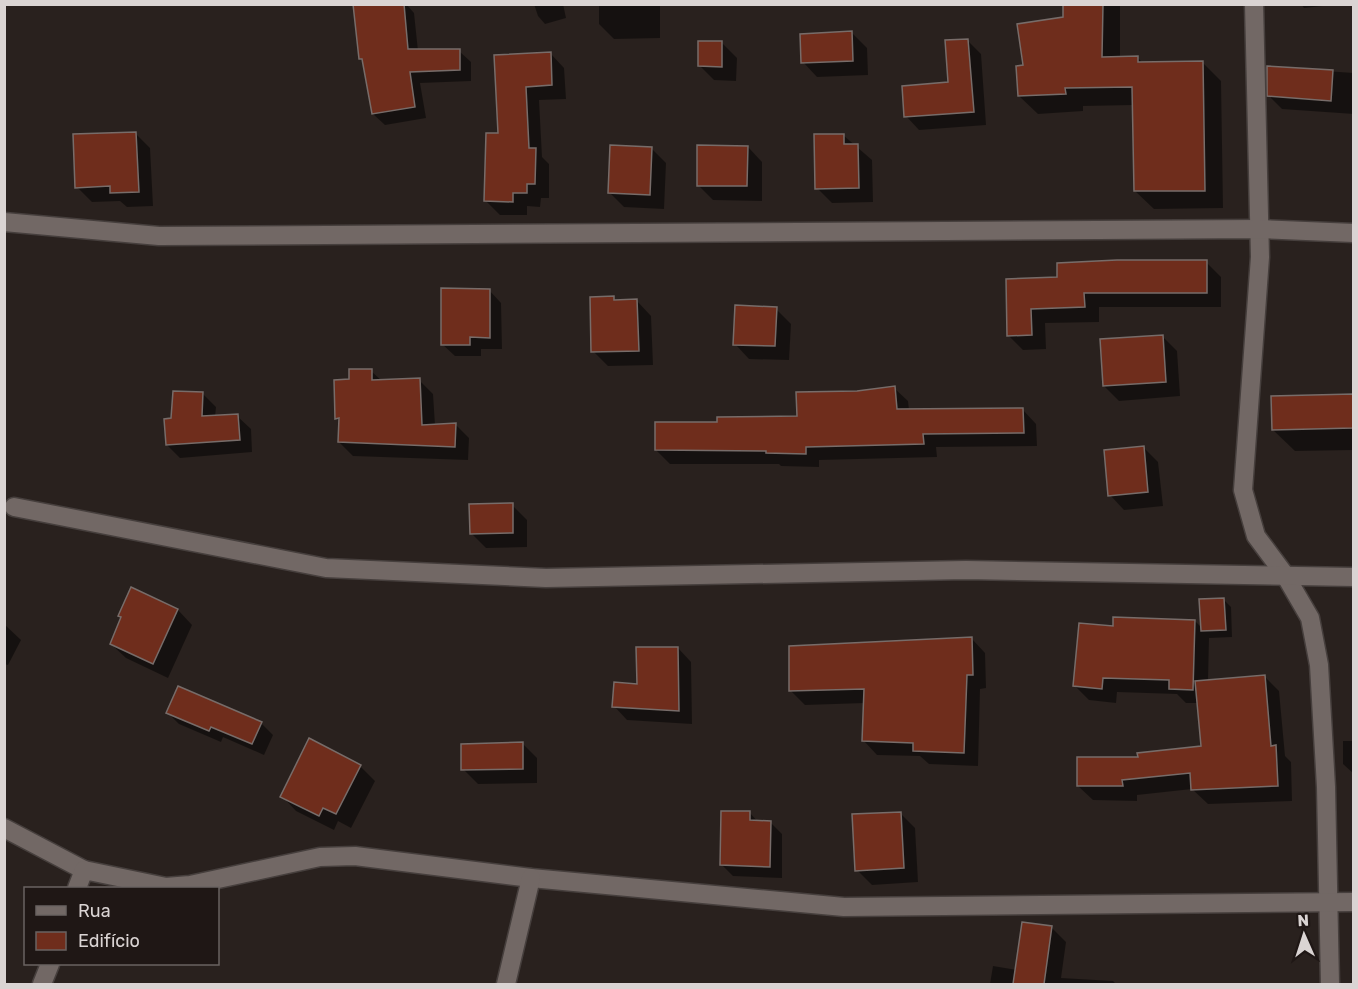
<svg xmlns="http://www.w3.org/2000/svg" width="1358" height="989" font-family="Rubik,sans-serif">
<rect width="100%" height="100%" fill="#29211e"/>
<g fill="#0007">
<polygon points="364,4 406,4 414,13 418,51 459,51 471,62 471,81 420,83 426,118 385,125 373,114 365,63 360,59"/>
<polygon points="534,4 563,4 566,18 545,24 538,16"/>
<polygon points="599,4 660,4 660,38 614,39 599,24"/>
<polygon points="1065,4 1120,4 1120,58 1138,58 1143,63 1202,62 1221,81 1223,208 1154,209 1135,191 1134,105 1083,106 1083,111 1038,114 1019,96 1025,67 1065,18"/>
<polygon points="1301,4 1341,4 1304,8"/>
<polygon points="852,33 867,48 868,75 817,77 803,62"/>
<polygon points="967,40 981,54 986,125 919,130 906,116 950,84"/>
<polygon points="722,43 737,58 736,81 714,80 699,65"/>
<polygon points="550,53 564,68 566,99 539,100 542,157 549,164 549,198 541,198 540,207 527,206 527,215 500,215 486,201 500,134 496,56"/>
<polygon points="1268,67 1354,73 1354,114 1282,109 1269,96"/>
<polygon points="135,133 150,148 153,206 127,207 120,201 92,202 77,187"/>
<polygon points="843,135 872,160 873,202 832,203 817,188"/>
<polygon points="748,147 762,162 762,201 713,200 698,185"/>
<polygon points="651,148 666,163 664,209 624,207 610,193"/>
<polygon points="1206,262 1221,277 1221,307 1099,307 1099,322 1045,323 1046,349 1023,350 1008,335 1007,281 1059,279"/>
<polygon points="489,290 501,303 502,349 481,349 481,356 455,356 442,344"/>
<polygon points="613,298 616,301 637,301 651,316 653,365 608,366 593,351"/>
<polygon points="776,309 791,324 789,360 749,359 735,344"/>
<polygon points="1162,336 1177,351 1180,396 1119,401 1104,386"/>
<polygon points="371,371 382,381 419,380 433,394 435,425 455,424 469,438 468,460 353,456 339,442 340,421 336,418"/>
<polygon points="894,388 908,401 909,410 1023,410 1036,424 1037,446 936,447 937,457 819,460 819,467 781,466 779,464 670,464 656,450 719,424 799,418 857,392"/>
<polygon points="203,394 216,407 215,417 237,416 251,429 252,452 180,458 167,445 172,420"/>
<polygon points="1354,395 1354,450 1295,451 1273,430 1272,397"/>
<polygon points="1144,448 1158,462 1163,506 1124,510 1110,495"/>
<polygon points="512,505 527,520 527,547 486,548 471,533"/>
<polygon points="131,589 178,610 192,625 168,678 126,658 111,644 122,618 119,615"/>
<polygon points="1224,600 1231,607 1232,637 1209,638 1208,681 1264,676 1279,691 1285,756 1291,762 1292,801 1208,804 1192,789 1137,795 1137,801 1093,800 1078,786 1139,759 1203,747 1199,703 1186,703 1177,694 1117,692 1116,703 1089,700 1075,686 1114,628 1195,621 1202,628"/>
<polygon points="4,624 21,640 8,665 4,664"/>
<polygon points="972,639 985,653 986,688 980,689 978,766 929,764 920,756 877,755 864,741 865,703 805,705 791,691"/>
<polygon points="678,648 691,662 692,724 627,720 614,706"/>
<polygon points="178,688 261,723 273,735 264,755 223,737 221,742 179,724 168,713"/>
<polygon points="310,740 360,766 375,781 351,828 338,821 334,830 296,811 282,796"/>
<polygon points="1343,741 1354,741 1354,774 1343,764"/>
<polygon points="522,743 537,758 537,783 478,784 463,769"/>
<polygon points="750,813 758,822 770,822 782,834 782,878 733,876 721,864"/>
<polygon points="900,813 915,828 918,882 872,885 857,870"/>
<polygon points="1052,928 1066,942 1061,978 1113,981 1116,984 990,984 993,966 1017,970"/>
</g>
<g fill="#6f2d1c" stroke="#776c69" stroke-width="1.5">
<polygon points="353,4 404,4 408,49 460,49 460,70 410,72 415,107 372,114 362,59 359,59"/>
<polygon points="1063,4 1103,4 1102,57 1138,56 1138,62 1203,61 1205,191 1134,191 1132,87 1065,88 1066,94 1018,96 1016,66 1023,65 1017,24 1063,17"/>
<polygon points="852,31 853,61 801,63 800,34"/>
<polygon points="968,39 974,112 904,117 902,86 948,82 945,40"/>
<polygon points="698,41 722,41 722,67 698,66"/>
<polygon points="551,52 552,85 526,87 529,148 536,148 535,184 527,184 527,193 513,193 513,202 484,201 486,133 498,133 494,55"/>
<polygon points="1267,66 1333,70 1331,101 1267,96"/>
<polygon points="136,132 139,192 110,193 110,186 75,188 73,134"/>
<polygon points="814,134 844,134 844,144 858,144 859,188 815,189"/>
<polygon points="610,145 652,147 650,195 608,193"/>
<polygon points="697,145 748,146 747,186 697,186"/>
<polygon points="1117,260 1207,260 1207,293 1084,293 1085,307 1031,309 1032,335 1007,336 1006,279 1057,277 1057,263"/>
<polygon points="441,288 490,289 490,338 470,337 470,345 441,345"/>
<polygon points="614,296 614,300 637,299 639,351 591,352 590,297"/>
<polygon points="735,305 777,307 775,346 733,345"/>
<polygon points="1163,335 1166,382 1103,386 1100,339"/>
<polygon points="349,369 372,369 372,380 420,378 422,425 456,423 455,447 338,442 339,418 335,419 334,380 349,379"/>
<polygon points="895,386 897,409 1023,408 1024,433 923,434 924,444 806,447 806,454 766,453 766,451 655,450 655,422 717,422 717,417 797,416 796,392 857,391"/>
<polygon points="173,391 203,392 202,416 238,414 240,440 166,445 164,419 171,418"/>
<polygon points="1353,394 1353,428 1272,430 1271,396"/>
<polygon points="1144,446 1148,492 1108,496 1104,450"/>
<polygon points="513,503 513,533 470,534 469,504"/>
<polygon points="131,587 178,609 153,664 110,644 121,617 118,616"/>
<polygon points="1224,598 1226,630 1201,631 1199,599"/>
<polygon points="1113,617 1195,620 1193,690 1169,689 1169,680 1103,678 1102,689 1073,686 1079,623 1113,626"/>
<polygon points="972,637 973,675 967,675 964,753 913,751 913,743 862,741 864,689 789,691 789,646"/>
<polygon points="636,647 678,647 679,711 612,707 614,682 637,684"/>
<polygon points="1265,675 1271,746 1276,745 1278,786 1191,790 1190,773 1122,780 1123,786 1077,786 1077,757 1138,757 1137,753 1201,746 1195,681"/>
<polygon points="178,686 262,722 252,744 211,727 209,731 166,713"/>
<polygon points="309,738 361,765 336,814 323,808 319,816 280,797"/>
<polygon points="523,742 523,769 461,770 461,744"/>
<polygon points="721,811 750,811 750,820 771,821 770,867 720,865"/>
<polygon points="901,812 904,868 855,871 852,814"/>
<polygon points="1022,922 1052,926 1044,984 1013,984"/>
</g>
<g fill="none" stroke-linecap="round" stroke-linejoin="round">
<g stroke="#463f3d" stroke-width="21">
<g id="street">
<polyline points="1254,4 1260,257 1243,490 1256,536 1285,575 1310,618 1319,665 1326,787 1330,984"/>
<polyline points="4,222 159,236 1259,229 1354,233"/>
<polyline points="14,507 326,568 546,578 966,570 1354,577"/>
<polyline points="4,828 84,870"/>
<polyline points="77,888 84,870 166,887 190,885 320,857 355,856 531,878 844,907 1354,902"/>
<polyline points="42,984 50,964"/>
<polyline points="506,984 531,878"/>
</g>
</g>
<use href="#street" stroke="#726865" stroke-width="18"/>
</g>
<rect width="1358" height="989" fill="none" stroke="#dad4d3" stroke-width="12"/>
<rect x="24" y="887" width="195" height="78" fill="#1f1715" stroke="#6a6361" stroke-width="1.5"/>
<rect x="36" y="906" width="30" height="9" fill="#726865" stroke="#6a6361" stroke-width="1.5"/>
<text x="78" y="917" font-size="18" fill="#dad4d3">Rua</text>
<rect x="36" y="932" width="30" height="18" fill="#6f2d1c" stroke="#6a6361" stroke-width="1.5"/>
<text x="78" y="947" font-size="18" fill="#dad4d3">Edifício</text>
<g transform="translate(1304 935) rotate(357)" stroke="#1f1715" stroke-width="4.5" paint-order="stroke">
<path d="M0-4.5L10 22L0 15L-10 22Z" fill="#dad4d3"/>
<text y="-9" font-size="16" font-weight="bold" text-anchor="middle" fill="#dad4d3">N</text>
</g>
</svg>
